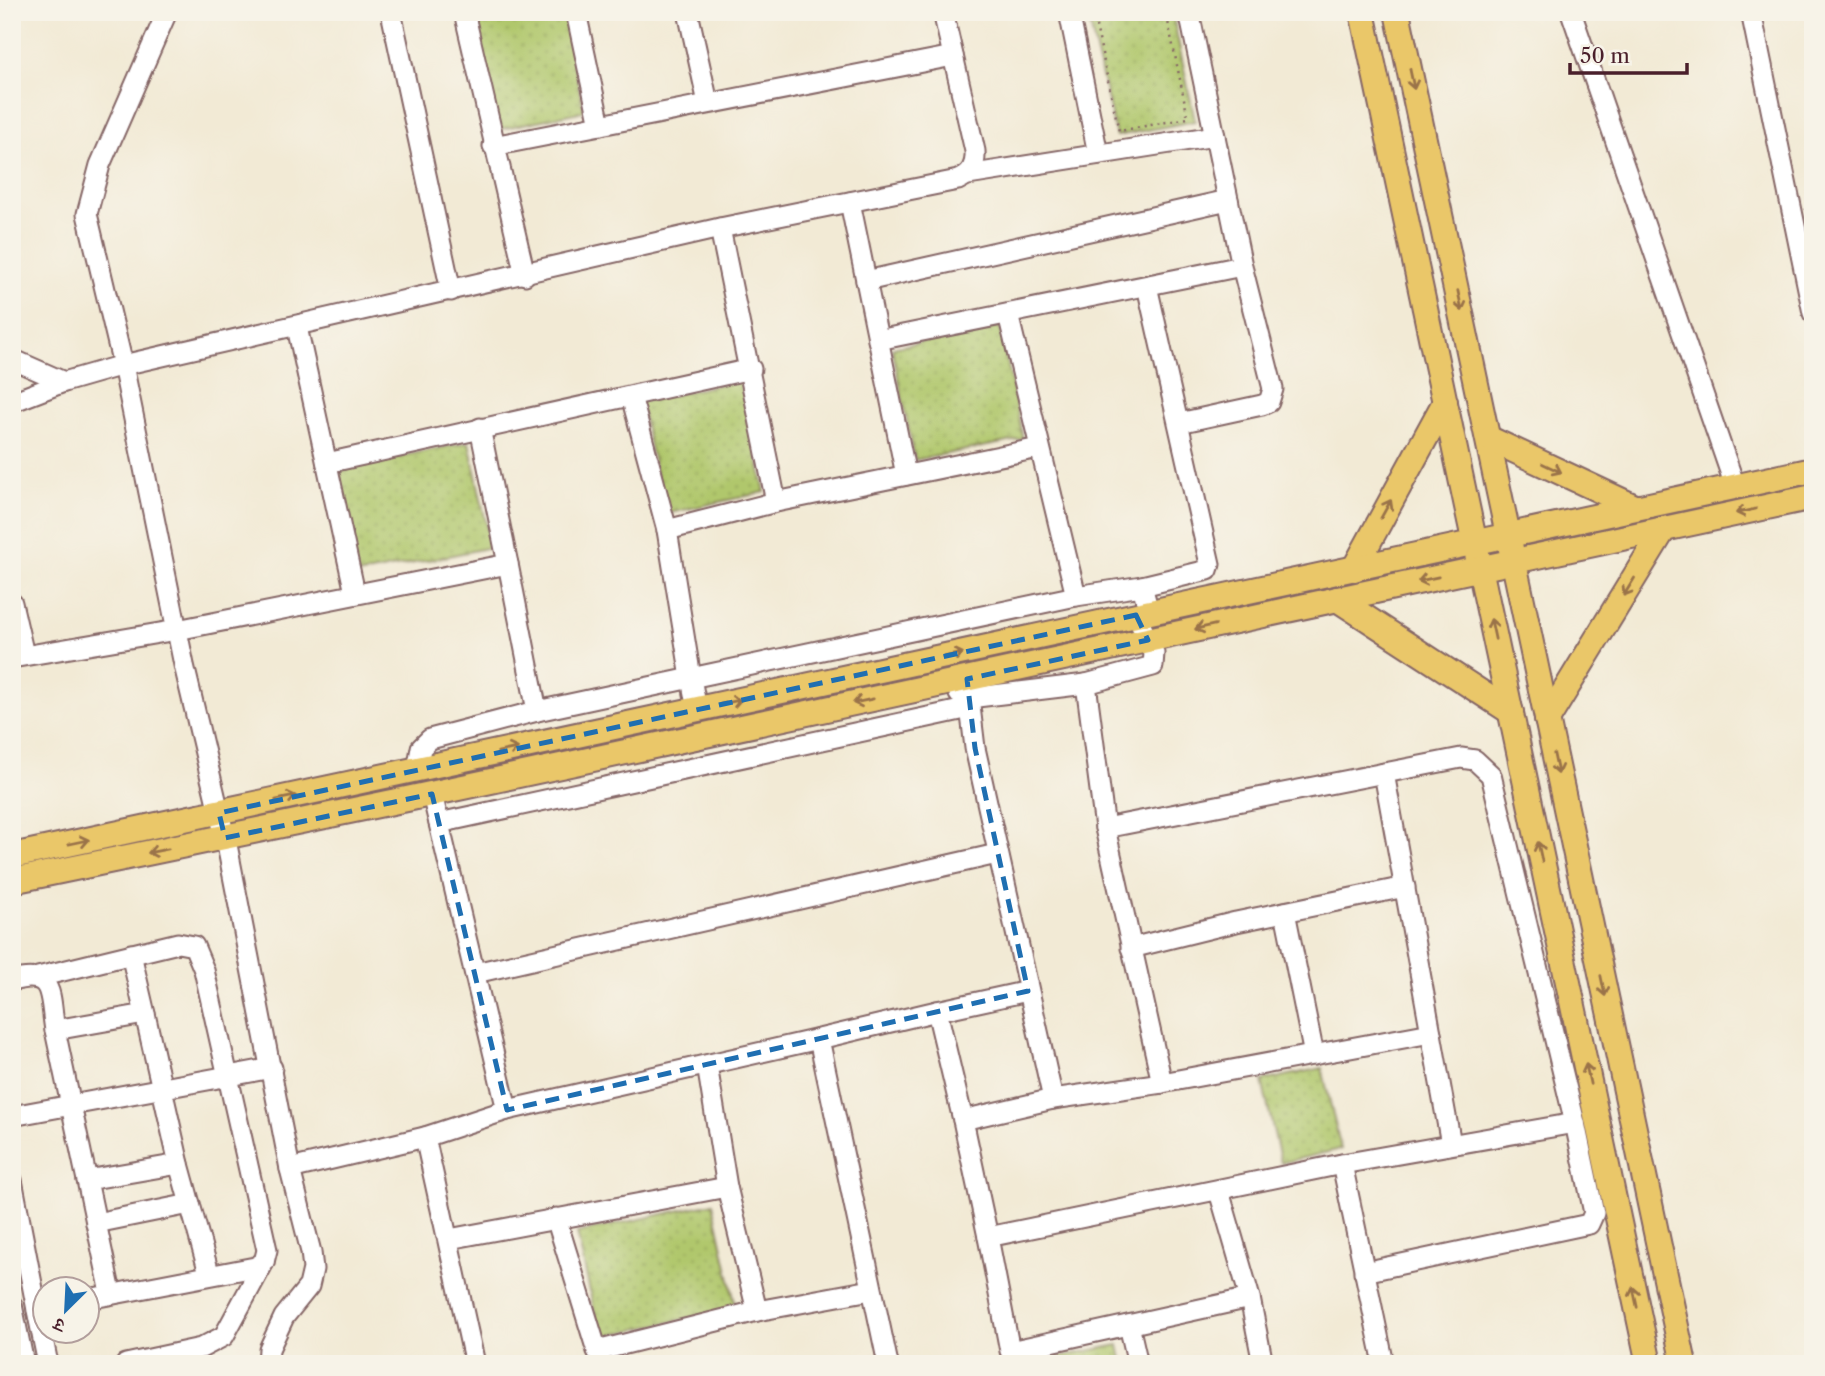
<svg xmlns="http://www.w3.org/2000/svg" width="1825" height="1376" font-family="'Libre Caslon Text','Noto Serif Devanagari',serif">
<defs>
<pattern id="park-dots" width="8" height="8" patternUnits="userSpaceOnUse" patternTransform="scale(1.75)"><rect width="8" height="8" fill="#b0c76c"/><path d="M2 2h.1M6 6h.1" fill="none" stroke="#99aa5e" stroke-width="1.8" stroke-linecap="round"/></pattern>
</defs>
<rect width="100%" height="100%" fill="#f7f3e8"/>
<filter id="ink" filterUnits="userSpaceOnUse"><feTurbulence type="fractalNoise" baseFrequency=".0143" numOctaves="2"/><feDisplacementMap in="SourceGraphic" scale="14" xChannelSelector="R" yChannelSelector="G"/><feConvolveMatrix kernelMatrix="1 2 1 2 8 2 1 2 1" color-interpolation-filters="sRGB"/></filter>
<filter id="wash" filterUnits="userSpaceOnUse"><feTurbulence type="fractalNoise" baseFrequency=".00686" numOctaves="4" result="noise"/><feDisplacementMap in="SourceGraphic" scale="28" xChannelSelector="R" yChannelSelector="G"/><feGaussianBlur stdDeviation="1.57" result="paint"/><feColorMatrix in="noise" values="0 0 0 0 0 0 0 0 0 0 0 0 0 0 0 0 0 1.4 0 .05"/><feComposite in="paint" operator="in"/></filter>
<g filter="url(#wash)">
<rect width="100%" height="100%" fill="#f2ead5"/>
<g fill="url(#park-dots)" stroke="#7d734c" stroke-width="2">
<polygon points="470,12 563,12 584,111 496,130"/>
<polygon points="1087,12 1172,12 1195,121 1116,136"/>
<polygon points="1000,326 1023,439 915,460 892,348"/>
<polygon points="740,380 765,492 665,514 640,402"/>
<polygon points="469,442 491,547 357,575 335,470"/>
<polygon points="1322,1068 1341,1149 1281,1163 1262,1081"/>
<polygon points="713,1203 736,1308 600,1337 577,1233"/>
<polygon points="1119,1345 1123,1364 1032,1364 1031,1362"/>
</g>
</g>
<g filter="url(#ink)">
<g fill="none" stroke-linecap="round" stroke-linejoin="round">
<g stroke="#856666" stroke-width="23">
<g id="minor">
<polyline points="167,12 100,165 87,214 123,365 184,665 228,850 290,1169 311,1252 313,1269 309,1286 284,1317 269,1349 268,1364"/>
<polyline points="391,12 451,291"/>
<polyline points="464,12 525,275"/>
<polyline points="576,12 600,125"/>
<polyline points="688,12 708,103"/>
<polyline points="1069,12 1098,154"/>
<polyline points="1571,12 1735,486"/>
<polyline points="1751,12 1813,313"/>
<polyline points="493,146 953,56"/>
<polyline points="968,175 1215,136"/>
<polyline points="850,202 906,475"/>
<polyline points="720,228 776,502"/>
<polyline points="866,281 1228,200"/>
<polyline points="1147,286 1210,564 1208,570 1142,586 1149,612"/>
<polyline points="1008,314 1076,596 1142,586"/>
<polyline points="297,327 355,593"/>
<polyline points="878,340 1242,266"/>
<polyline points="12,359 64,382"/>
<path d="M12,402L64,382L123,365L720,228L958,180C971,174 976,166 975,151L943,12"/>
<polyline points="1179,423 1262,405 1269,402 1273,389 1242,266 1189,12"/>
<polyline points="327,463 751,369"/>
<polyline points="667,530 776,502 1039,448"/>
<polyline points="508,564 537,711 691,678 667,530 631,396"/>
<polyline points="12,603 24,655"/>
<polyline points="12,658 177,630 508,564 480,428"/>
<polyline points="959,694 969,698 1086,684"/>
<polyline points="969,698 975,748 1053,1099"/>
<polyline points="697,710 691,678 1076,596"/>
<polyline points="417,770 421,748 430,739 537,711"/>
<polyline points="1384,773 1451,1144"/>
<polyline points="432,794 507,1110"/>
<polyline points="439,823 970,708"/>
<polyline points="1105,828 1461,758 1475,760 1491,775 1575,1123"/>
<polyline points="1285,912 1314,1055"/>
<polyline points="1131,948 1236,922 1405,887"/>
<polyline points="475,973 997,854"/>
<polyline points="38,977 178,943 194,946 204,970 267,1250 264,1262 255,1267 88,1299"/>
<path d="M12,981C56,969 49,996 55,1030L145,1014L131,954"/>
<polyline points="145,1014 179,1164 209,1273"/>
<polyline points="55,1030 111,1293"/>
<polyline points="707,1065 727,1187"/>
<polyline points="1162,1083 1431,1033"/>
<polyline points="12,1116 272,1068"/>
<polyline points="963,1120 937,1011 1028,991"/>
<polyline points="425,1137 507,1110 819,1039"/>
<polyline points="1342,1164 1575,1123 1594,1213 1589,1224 1364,1272"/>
<polyline points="290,1169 425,1137 475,1364"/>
<polyline points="12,1180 37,1310 46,1308"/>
<polyline points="87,1180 179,1164"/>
<polyline points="1219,1191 1250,1298 1010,1351 988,1237 1342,1164 1384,1364"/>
<polyline points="556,1218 597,1351 757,1311"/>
<polyline points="96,1223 190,1204"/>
<polyline points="988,1237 963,1120 1053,1099 1162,1083 1105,828 1086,684 1153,666 1154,653 1136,615"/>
<polyline points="449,1239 727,1187 757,1311 871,1290"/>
<polyline points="1250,1298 1263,1364"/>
<polyline points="12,1305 24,1364"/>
<polyline points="37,1310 48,1364"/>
<polyline points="1129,1325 1138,1364"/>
<polyline points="126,1364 201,1348 224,1336 264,1262"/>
<polyline points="888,1364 819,1039 937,1011"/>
</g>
</g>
<g stroke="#856666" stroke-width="28">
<g id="major">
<polyline points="1362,12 1649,1364"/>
<polyline points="1397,12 1684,1364"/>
<polyline points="1490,439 1635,507"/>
<polyline points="1354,569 1445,402"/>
<polyline points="1337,599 1511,712"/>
<polyline points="1547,720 1664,529"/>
<polyline points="12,856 1813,470"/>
<polyline points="12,881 407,799 1813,497"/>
</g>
</g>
<polyline stroke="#856666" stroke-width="2.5" stroke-dasharray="2 5" stroke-linecap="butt" points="1093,12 1119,131 1188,118 1166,12"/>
<use href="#minor" stroke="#fff" stroke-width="19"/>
<use href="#major" stroke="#eac769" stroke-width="24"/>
</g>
<defs><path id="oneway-shaft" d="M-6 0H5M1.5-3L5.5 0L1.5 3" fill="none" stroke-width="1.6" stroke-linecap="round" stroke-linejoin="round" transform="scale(1.75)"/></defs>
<g stroke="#9a734a">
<use href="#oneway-shaft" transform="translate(1412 79) rotate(78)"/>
<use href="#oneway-shaft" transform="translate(1460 301) rotate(78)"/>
<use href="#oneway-shaft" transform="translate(1552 468) rotate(25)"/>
<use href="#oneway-shaft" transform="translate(1386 509) rotate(-61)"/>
<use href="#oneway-shaft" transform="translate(1746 511) rotate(168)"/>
<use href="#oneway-shaft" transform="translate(1428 579) rotate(168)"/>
<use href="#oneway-shaft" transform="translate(1629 587) rotate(122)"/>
<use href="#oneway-shaft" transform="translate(1205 627) rotate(167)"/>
<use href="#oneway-shaft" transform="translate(1493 629) rotate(-102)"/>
<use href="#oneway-shaft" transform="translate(953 655) rotate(-12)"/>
<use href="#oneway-shaft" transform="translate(863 701) rotate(168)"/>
<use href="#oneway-shaft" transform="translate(731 702) rotate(-12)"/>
<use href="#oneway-shaft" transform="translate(508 750) rotate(-12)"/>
<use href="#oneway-shaft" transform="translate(1556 764) rotate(78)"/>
<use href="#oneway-shaft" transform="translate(286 798) rotate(-12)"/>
<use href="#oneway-shaft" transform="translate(79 842) rotate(-12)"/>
<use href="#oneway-shaft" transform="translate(158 851) rotate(169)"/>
<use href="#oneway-shaft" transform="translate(1540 852) rotate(-102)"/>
<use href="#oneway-shaft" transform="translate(1603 986) rotate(78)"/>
<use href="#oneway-shaft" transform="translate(1588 1074) rotate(-102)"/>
<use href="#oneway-shaft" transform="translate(1635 1297) rotate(-102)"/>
</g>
</g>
<path fill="none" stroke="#1f6fb2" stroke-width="5" stroke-dasharray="14 9" stroke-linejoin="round" d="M1136,615L1148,640L967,679L975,748L1028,991L507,1110L432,794L225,838L219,813Z"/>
<rect width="1825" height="1376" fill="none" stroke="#f7f3e8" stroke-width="42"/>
<g transform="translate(66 1310) rotate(204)"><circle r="33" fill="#f7f3e8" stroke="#b29e9c" stroke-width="2"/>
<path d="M0-5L12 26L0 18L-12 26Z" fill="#1f6fb2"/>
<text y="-10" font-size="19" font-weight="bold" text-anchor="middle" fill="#4a1f2b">उ</text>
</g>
<path d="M1570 63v10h117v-10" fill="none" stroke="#4a1f2b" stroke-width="3.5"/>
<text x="1580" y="63" font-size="21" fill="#4a1f2b" stroke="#f7f3e8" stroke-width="5" paint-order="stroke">50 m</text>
</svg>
